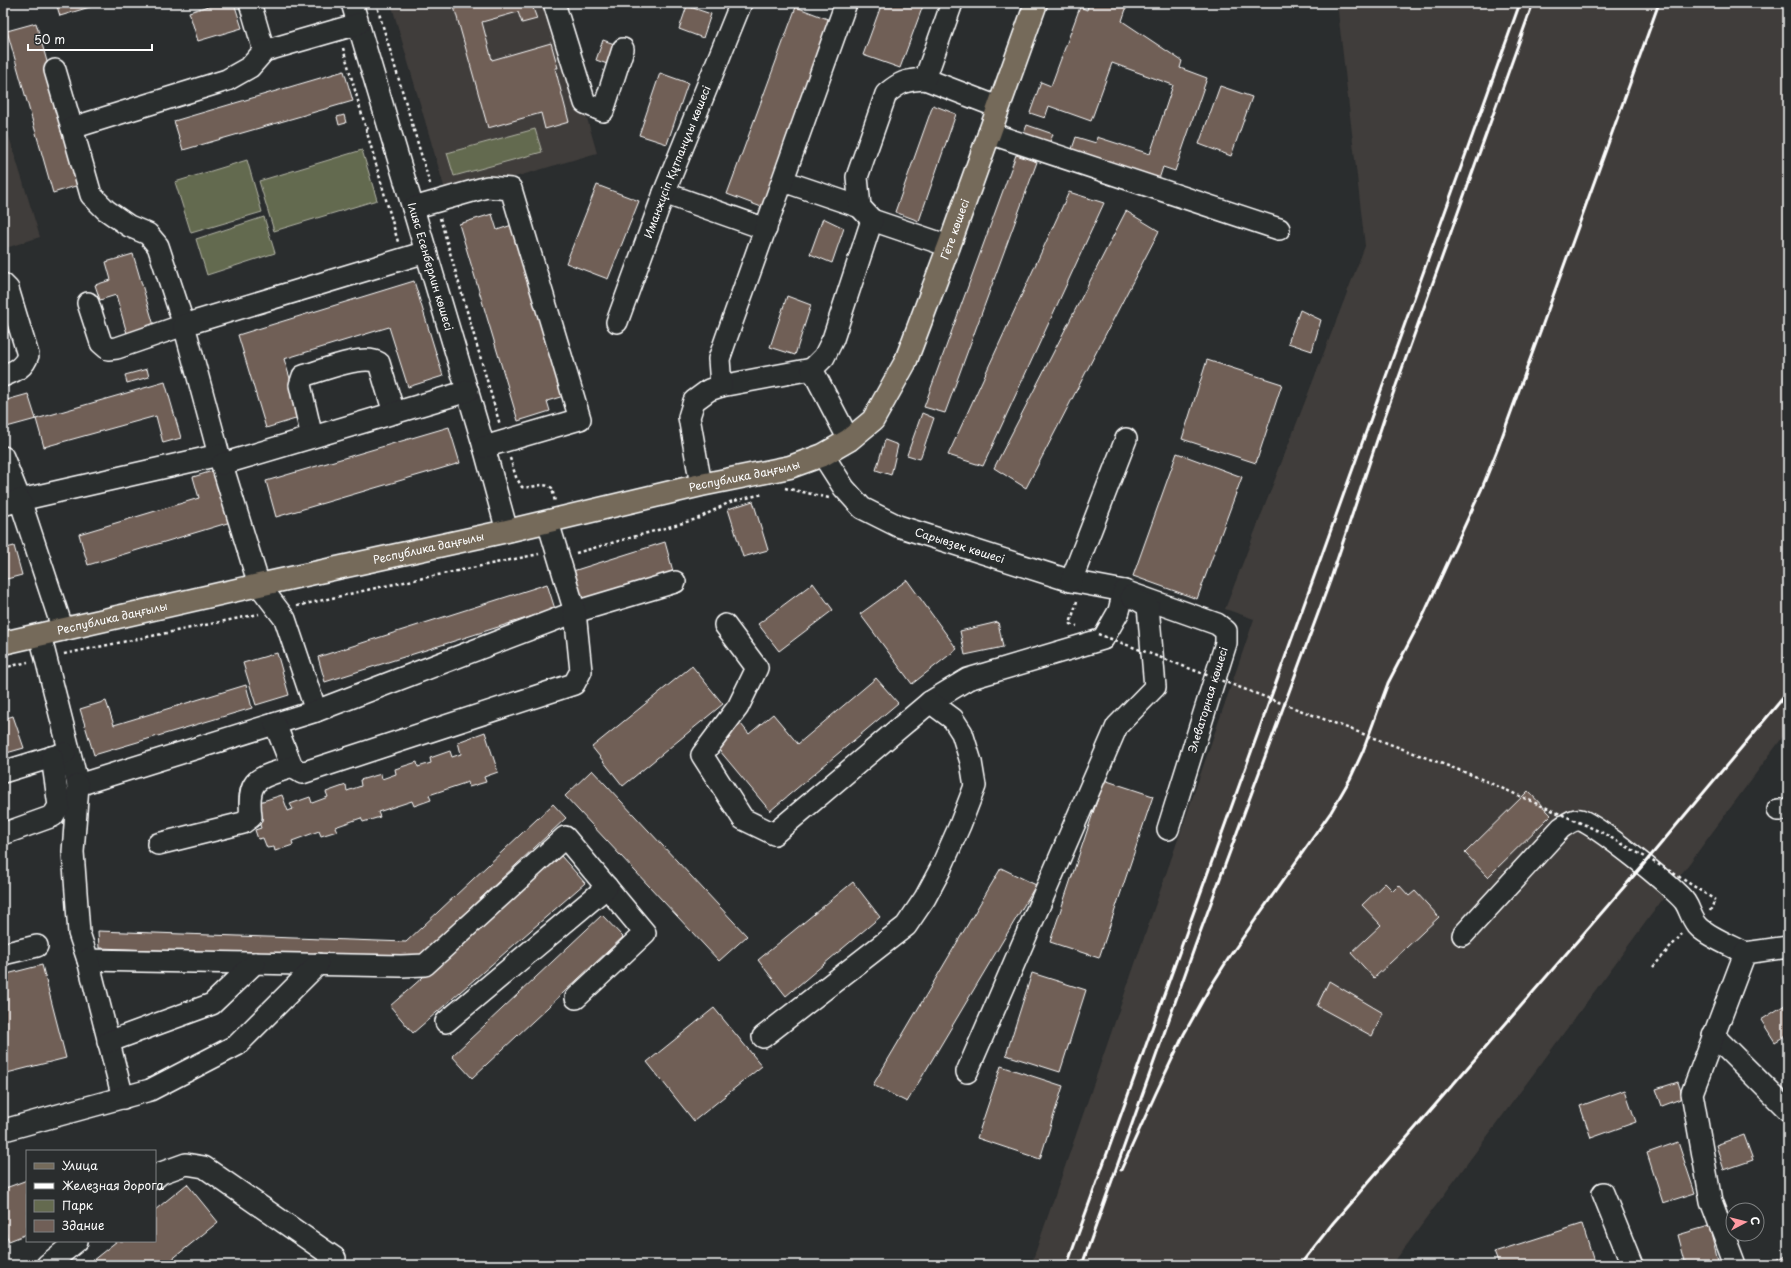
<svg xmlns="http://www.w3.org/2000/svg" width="1791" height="1268" font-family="'Playpen Sans',sans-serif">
<rect width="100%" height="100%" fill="#2a2d2e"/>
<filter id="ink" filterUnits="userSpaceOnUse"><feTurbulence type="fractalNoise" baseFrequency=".025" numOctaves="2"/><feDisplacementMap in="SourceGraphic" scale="8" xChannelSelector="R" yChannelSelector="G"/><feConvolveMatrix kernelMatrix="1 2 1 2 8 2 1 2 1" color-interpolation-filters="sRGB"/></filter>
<g filter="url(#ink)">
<g fill="#3f3c3a">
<polygon points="391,3 554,3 597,153 447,197"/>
<polygon points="1337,3 1788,3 1788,730 1392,1265 1031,1265 1254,619 1225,609 1365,246"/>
<polygon points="3,117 40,237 3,249"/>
</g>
<g fill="#646a4f" stroke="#b2b4a7">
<polygon points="535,129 542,152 454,176 447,153"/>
<polygon points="362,150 377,200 274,231 259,181"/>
<polygon points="247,160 262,212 191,233 175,182"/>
<polygon points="264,217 275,253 207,275 196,239"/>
</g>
<g fill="#705f57" stroke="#fff">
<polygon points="56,3 103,3 60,16"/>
<polygon points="218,3 234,3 242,28 198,41 189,12"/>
<polygon points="453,3 544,3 544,5 533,8 537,19 522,23 518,12 482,22 492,60 551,43 558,68 555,68 569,122 545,129 541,113 488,128"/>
<polygon points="882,3 924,3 900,68 863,55"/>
<polygon points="1089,3 1128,3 1122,21 1182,61 1180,68 1207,78 1175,171 1163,167 1159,179 1072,149 1076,137 1096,143 1097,137 1150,154 1173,85 1112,63 1091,121 1049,106 1045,118 1030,113 1041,82 1051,86 1080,7 1087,10"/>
<polygon points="687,6 711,14 703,38 679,29"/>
<polygon points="796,7 833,21 764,208 727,194"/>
<polygon points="36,23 82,184 53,193 7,31"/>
<polygon points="603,40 620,46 613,66 596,60"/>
<polygon points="344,71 353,101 183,150 174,121"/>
<polygon points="660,73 688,83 667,144 639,135"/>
<polygon points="1220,86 1252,97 1231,156 1199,144"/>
<polygon points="933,105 956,114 919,221 895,212"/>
<polygon points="344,115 346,123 339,125 337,117"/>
<polygon points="1027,125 1053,134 1048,148 1022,138"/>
<polygon points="1016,155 1037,162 945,413 924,407"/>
<polygon points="597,185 639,201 608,279 566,263"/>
<polygon points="1069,192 1104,203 983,466 948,455"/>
<polygon points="1126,211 1159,231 1026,488 994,468"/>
<polygon points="492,214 497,230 515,224 567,395 547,401 550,411 518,421 459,224"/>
<polygon points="823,218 844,228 832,263 810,254"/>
<polygon points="133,254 155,329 128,337 116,295 100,300 95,285 111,280 106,262"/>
<polygon points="414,281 443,376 408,387 389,327 284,359 302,417 266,428 238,335"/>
<polygon points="3,296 15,330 3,334"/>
<polygon points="787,296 811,305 795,355 770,347"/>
<polygon points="1300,310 1321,320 1312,351 1288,343"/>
<polygon points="1207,360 1282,384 1256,463 1182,439"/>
<polygon points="147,369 149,377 127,383 125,375"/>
<polygon points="165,382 181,438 163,443 156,416 44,447 36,419"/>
<polygon points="28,394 36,419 3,428 3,401"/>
<polygon points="922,413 934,418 920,459 907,455"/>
<polygon points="449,427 460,463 276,517 266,481"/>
<polygon points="885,440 898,445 891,475 876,470"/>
<polygon points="1177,453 1242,477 1197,599 1133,576"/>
<polygon points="219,469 234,521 88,565 79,534 199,498 193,477"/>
<polygon points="753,501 768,550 743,557 728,509"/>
<polygon points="665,542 674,575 582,603 573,571"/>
<polygon points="14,546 22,575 3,580 3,549"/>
<polygon points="907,580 957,649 912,684 860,614"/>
<polygon points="813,583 833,610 779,651 758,624"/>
<polygon points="547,584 555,609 325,682 318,657"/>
<polygon points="998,622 1003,647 965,655 960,631"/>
<polygon points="277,653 289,695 256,705 243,663"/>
<polygon points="692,666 723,704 623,786 592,747"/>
<polygon points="876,678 898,703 770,811 715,745 741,724 749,734 773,714 798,744"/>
<polygon points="246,685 252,708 94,755 80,709 106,701 114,725"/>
<polygon points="13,716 24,748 3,754 3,719"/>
<polygon points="485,732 498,772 484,777 486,782 469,787 468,782 429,795 431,800 414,806 412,801 378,812 380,817 363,822 361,818 335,827 337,831 321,836 319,831 292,841 293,845 275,851 274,847 267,848 263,838 258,839 255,830 261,828 253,804 282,795 288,811 293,809 290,804 310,797 312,803 328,797 326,792 346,785 347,791 361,786 360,780 381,774 382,779 396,774 395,769 417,762 418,767 431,763 430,758 450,751 452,757 461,754 458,742"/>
<polygon points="592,770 747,936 719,961 565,796"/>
<polygon points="1104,780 1153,796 1099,958 1050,942"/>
<polygon points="1528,791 1551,815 1488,877 1465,853"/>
<polygon points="553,804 566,818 415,960 99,948 98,931 406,942"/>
<polygon points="561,856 585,883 413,1033 390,1006"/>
<polygon points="1001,868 1036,885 907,1102 873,1085"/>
<polygon points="853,882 880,917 786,996 758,960"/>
<polygon points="1385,883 1393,891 1399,885 1409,896 1415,891 1439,917 1374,978 1351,953 1381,925 1362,905"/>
<polygon points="602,915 623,937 472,1078 452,1056"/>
<polygon points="42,965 66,1058 3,1074 3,975"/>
<polygon points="1032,973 1086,990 1060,1072 1006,1055"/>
<polygon points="1329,981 1383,1013 1372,1036 1317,1006"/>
<polygon points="1788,1003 1788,1034 1775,1042 1761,1020"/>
<polygon points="714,1008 762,1066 694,1121 647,1062"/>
<polygon points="1001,1066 1063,1086 1040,1159 977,1138"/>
<polygon points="1678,1082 1683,1098 1662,1106 1656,1089"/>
<polygon points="1625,1090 1636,1122 1591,1138 1580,1106"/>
<polygon points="1744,1135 1753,1160 1724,1170 1716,1145"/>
<polygon points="1678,1142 1695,1193 1663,1203 1647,1153"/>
<polygon points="27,1180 27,1234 9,1241 3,1227 3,1189"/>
<polygon points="187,1184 218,1222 165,1265 87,1265 117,1241 155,1241 155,1210"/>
<polygon points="1582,1224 1595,1265 1499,1265 1494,1252"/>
<polygon points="1709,1226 1719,1265 1686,1265 1678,1235"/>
<polygon points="1788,1255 1788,1265 1769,1265"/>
</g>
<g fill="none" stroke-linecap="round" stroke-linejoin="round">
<g stroke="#fff" stroke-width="24">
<g id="minor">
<polyline points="250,3 264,51"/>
<path id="s1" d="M352,3L484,447L507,531"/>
<polyline points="554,3 585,103 603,111 623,49"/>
<polyline points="55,70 72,128"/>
<polyline points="925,79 998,107"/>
<polyline points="989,133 1279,229"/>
<polyline points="783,181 860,207"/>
<polyline points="664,193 766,229"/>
<polyline points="413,208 487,187 511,189 580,419 484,447"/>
<polyline points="872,220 949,246"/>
<path d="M3,284L8,289L28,355C24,368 15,371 3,376"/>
<polyline points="88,303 101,343 108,349 117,348 184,325 158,246 148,234 129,226 106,210 91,195 72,128 227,80 250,67 264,51 358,24"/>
<path id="s2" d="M617,322L664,193L741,3"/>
<polyline points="721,386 812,369"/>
<path d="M312,437L300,385L303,376C321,371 363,353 379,363L394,413"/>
<path d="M849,440L812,369L824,357L833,339L872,220L860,207L857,177L886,94C900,82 906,80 925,79L952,3"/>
<polyline points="219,455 184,325 426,252"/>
<path id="s3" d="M823,455L844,488L862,508L898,526L1071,581L1124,591L1217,624L1226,631V643L1168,829"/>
<polyline points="3,457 20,500 219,455 259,585 285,619 316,711"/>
<polyline points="222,464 468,391"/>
<polyline points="701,485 689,417 694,401 709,390 721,386 719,359 727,336 846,3"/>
<polyline points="3,505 20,500 63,630"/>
<polyline points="1071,581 1126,439"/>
<polyline points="725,625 757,668 738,707 702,755 743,819 774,834 930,702 968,679 1103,639 1119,611 1124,591"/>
<polyline points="40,635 78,785 316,711 575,612 675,582"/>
<polyline points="275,724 292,767 302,773 574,684 581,671 575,612 548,522"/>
<polyline points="3,772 65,753"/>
<polyline points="78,785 73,852 79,933 88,960 401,966 425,965 565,837 645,933 576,998"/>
<polyline points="1778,810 1788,810"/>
<polyline points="3,834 53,816 59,806 52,757"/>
<path d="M158,844L243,823L251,817C246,776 260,778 292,767"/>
<path d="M1463,935L1561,828C1567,824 1573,819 1580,820C1592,821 1677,890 1685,902C1691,911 1691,920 1700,928C1711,938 1732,946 1745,953"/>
<polyline points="3,954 37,946"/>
<polyline points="88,960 123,1098"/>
<polyline points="446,1022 607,887"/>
<polyline points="1713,1035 1788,1110"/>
<polyline points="763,1037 906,926 925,898 940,870 960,825 975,786 971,762 962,733 953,719 930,702"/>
<polyline points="108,1042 212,1004 255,963"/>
<polyline points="967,1072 1117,726 1155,687 1148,606 1131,596"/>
<polyline points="8,1129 150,1090 237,1045 318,964"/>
<polyline points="155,1178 161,1173 186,1164 204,1167 335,1258"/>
<polyline points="1603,1193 1632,1265"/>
<polyline points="47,1265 77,1241"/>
<polyline points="1735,1265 1711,1201 1692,1093 1745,953 1788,947"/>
</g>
</g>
<g stroke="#fff" stroke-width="25">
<g id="major">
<path id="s4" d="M3,643L259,585L507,531L701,485L790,467L823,455L849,440L873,420L905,363L949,246L1036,3"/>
</g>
</g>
<g stroke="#fff" stroke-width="2.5" stroke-dasharray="3 3" stroke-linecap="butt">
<polyline points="376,3 430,184"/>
<polyline points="343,48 366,129 371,127"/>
<polyline points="366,129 398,242"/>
<polyline points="440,218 500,425"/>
<path d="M510,458L516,477L522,487C533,489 542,481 552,488L555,502"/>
<polyline points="785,488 829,498"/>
<polyline points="576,553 697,519 730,502 763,494"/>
<polyline points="1077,601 1070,624 1077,626"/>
<polyline points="297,606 380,587 539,554"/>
<polyline points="64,654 259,614"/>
<polyline points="3,668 28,662"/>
<polyline points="1710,911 1715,900"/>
<polyline points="1653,967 1682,934"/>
</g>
<use href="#minor" stroke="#2a2d2e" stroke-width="21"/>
<use href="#major" stroke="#746a5a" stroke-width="22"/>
<g stroke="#fff" stroke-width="3">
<polyline points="1121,1170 1156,1093 1184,1034 1209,989 1232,953 1331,812 1350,779 1363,751 1388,683 1424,614 1482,488 1498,448 1659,3"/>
<polyline points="1067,1265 1520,3"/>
<polyline points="1082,1265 1195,946 1330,581 1384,419 1533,3"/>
<polyline points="1300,1265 1333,1223 1643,865 1788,692"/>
</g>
<polyline stroke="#fff" stroke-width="2.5" stroke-dasharray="3 3" stroke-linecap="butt" points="1098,634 1472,775 1601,832 1670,871 1715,900"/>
</g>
</g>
<g text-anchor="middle" stroke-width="3" stroke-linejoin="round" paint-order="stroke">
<g font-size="11" fill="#fff" stroke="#2a2d2e">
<text dy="4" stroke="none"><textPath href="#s2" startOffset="171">Иманжүсіп Құтпанұлы көшесі</textPath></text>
<text dy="4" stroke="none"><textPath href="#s4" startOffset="1111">Гёте көшесі</textPath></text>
<text dy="4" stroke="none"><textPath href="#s1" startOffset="275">Ілияс Есенберлин көшесі</textPath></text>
<text dy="4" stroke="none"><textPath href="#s4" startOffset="760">Республика даңғылы</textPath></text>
<text dy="4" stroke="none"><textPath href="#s3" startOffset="171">Сарыөзек көшесі</textPath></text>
<text dy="4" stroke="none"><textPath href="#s4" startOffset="436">Республика даңғылы</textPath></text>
<text dy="4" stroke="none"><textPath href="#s4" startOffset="112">Республика даңғылы</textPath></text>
<text transform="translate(1208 700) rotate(-73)" y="4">Элеваторная көшесі</text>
</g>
</g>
<rect width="1791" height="1268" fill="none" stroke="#2a2d2e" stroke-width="16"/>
<rect x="8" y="8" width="1775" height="1252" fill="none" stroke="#fff" stroke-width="1.5" filter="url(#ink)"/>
<rect x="26" y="1150" width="130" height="92" fill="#2a2d2e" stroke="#7f8182"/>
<rect x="34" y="1163" width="20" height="6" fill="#746a5a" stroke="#7f8182"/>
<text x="62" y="1170" font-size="12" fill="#ffffff">Улица</text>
<rect x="34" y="1183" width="20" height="6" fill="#ffffff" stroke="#7f8182"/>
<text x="62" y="1190" font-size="12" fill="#ffffff">Железная дорога</text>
<rect x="34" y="1200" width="20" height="12" fill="#646a4f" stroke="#7f8182"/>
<text x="62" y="1210" font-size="12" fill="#ffffff">Парк</text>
<rect x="34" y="1220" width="20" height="12" fill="#705f57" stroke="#7f8182"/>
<text x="62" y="1230" font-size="12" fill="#ffffff">Здание</text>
<g transform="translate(1745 1222) rotate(83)"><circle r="19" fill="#2a2d2e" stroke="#7f8182"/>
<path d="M0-3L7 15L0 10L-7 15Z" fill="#ff9aa2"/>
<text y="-6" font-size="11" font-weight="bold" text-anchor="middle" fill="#ffffff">С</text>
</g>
<path d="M28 44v6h124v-6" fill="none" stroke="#ffffff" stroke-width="2"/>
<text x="34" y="44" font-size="12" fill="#ffffff" stroke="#2a2d2e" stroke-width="3" paint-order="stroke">50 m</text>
</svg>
